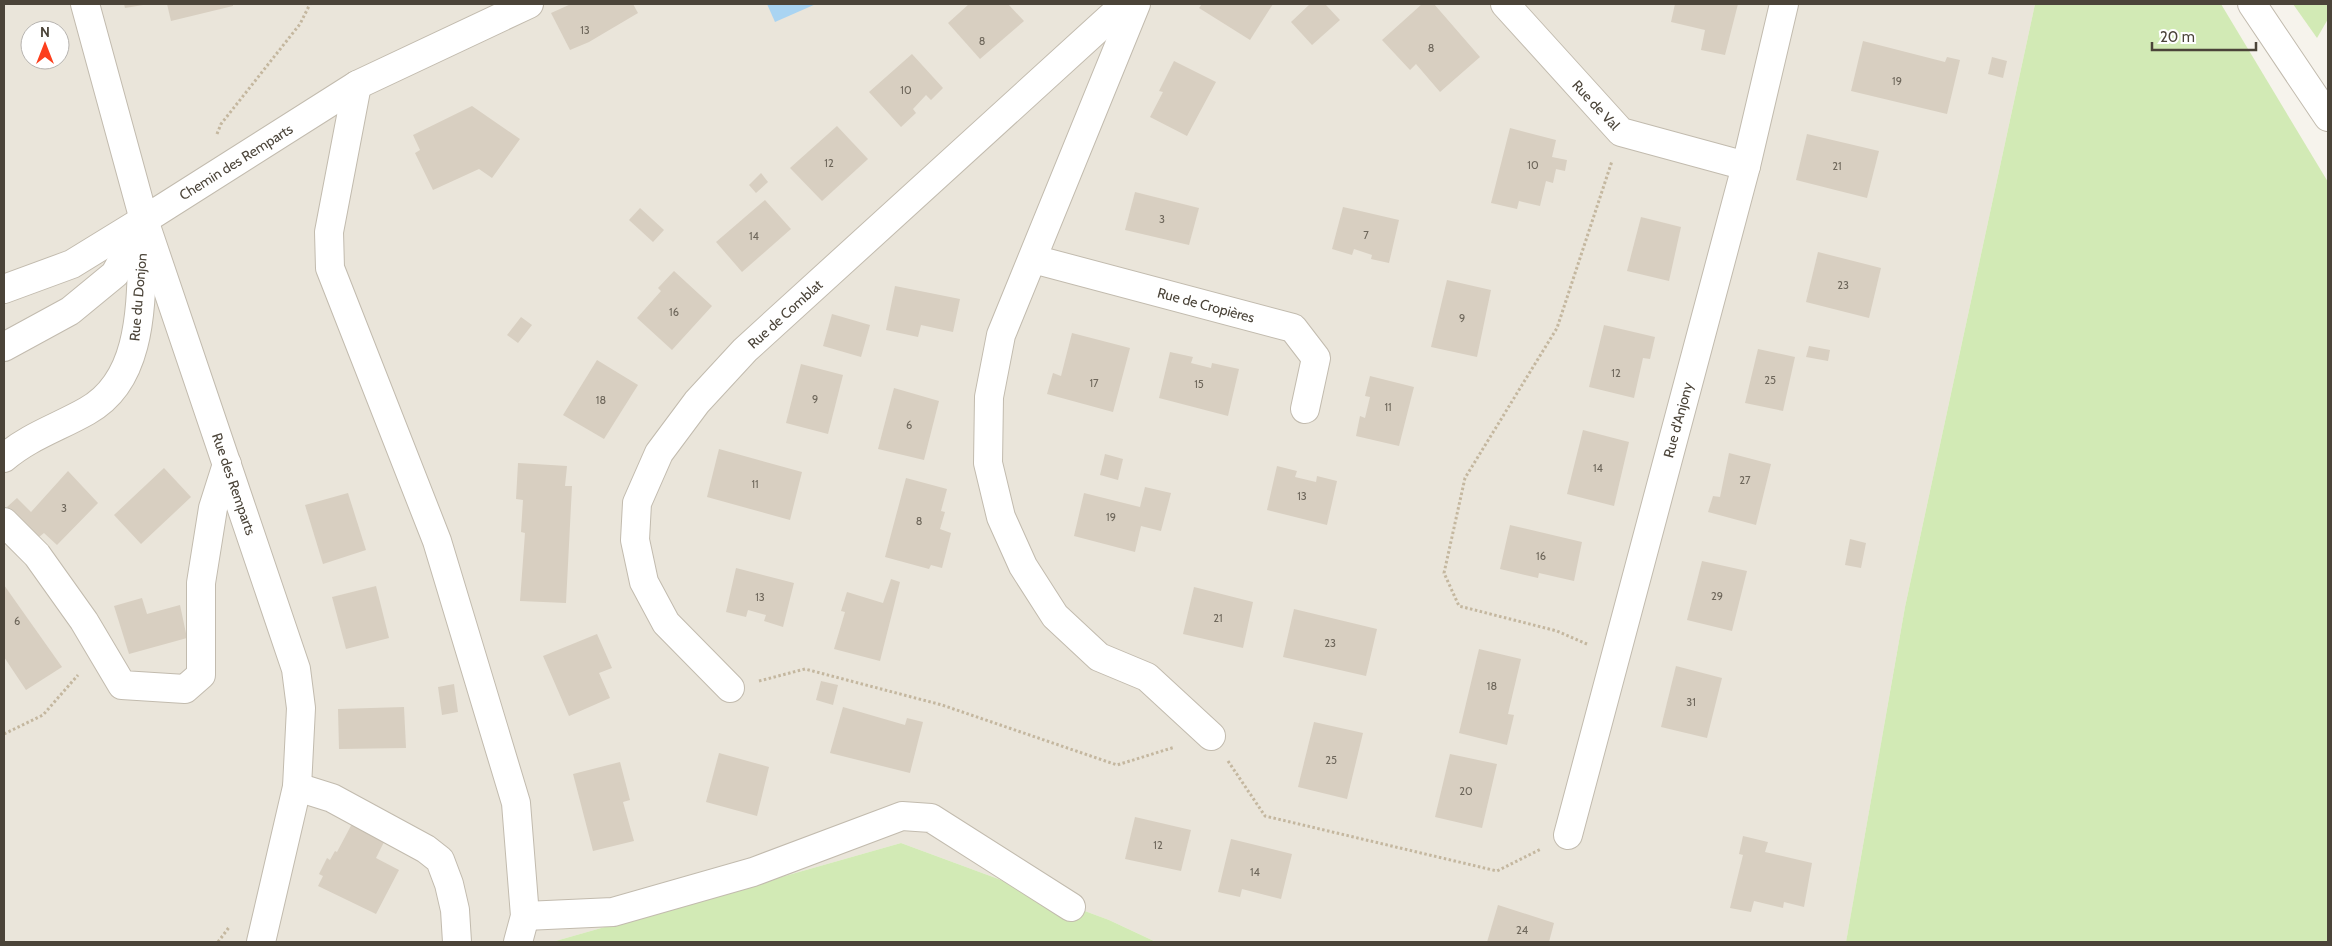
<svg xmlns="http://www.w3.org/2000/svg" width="2332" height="946" font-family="Cabin,sans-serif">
<rect width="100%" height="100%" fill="#f6f3ec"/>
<path fill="#eae5da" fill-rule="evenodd" d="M4,4H2035L1905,607L1846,942H1156L1109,920L901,843L552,942H4ZM30,30H60V60H30Z"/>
<g fill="#d2eab5">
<polygon points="2035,4 2221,4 2328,182 2328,942 1846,942 1905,607"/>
<polygon points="2293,4 2328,4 2328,19 2317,38"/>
<polygon points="901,843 1109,920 1156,942 552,942"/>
</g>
<polygon fill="#a9d4f2" points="767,4 816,4 775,22"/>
<g fill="#d8cfc1">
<polygon points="124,4 143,4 143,5 125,8"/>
<polygon points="167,4 233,4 233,6 171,21"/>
<polygon points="571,4 633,4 638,13 589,42 570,50 551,13"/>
<polygon points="969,4 1008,4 1024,21 980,59 948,23"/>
<polygon points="1202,4 1273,4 1250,40 1199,8"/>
<polygon points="1310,4 1325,4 1340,20 1312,45 1291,22"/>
<polygon points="1422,4 1434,4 1480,57 1440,92 1416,64 1410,70 1382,40"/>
<polygon points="1675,4 1738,4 1725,55 1701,50 1705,30 1671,22"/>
<polygon points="1863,41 1945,62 1947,57 1960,60 1947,114 1851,91"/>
<polygon points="912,54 943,88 931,100 926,95 913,109 916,113 901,127 869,92"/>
<polygon points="1992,57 2007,61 2003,78 1988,74"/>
<polygon points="1174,61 1216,82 1187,136 1150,117 1163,92 1159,91"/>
<polygon points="472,106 520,139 492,178 479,169 433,190 415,153 420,150 413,135"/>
<polygon points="837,126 868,159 822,201 790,168"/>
<polygon points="1510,128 1556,140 1552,157 1567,160 1565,171 1556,169 1553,183 1546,181 1540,206 1519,201 1517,209 1491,203"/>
<polygon points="1807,134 1879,151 1867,198 1796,180"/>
<polygon points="761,173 768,182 756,193 749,185"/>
<polygon points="1135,192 1199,208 1189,245 1125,230"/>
<polygon points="765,200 791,229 742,272 716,242"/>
<polygon points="1343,207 1399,220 1389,263 1371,259 1372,255 1354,249 1352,255 1332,249"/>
<polygon points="640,208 664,230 653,242 629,220"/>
<polygon points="1641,217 1681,227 1669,281 1627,271"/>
<polygon points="1818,252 1881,268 1869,318 1806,302"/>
<polygon points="674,271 712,306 672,350 637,318 661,291 658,288"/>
<polygon points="1447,280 1491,290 1477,357 1431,347"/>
<polygon points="895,286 960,299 953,332 921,325 918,337 886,330"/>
<polygon points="832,314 870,325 861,357 823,346"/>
<polygon points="521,317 532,325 518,343 507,335"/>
<polygon points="1604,325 1655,337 1650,359 1643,358 1634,398 1589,387"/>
<polygon points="1072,333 1130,348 1113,412 1047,394 1053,373 1061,376"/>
<polygon points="1809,346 1830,350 1828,361 1806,357"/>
<polygon points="1758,349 1795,357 1783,411 1745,403"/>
<polygon points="1170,352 1193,357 1191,363 1211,368 1212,363 1239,369 1228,416 1159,398"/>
<polygon points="597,360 638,385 604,439 563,415"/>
<polygon points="801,364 843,375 828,434 786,423"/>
<polygon points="1370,376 1414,387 1399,446 1356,436 1360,416 1365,418 1370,397 1365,396"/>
<polygon points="894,388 939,401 924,460 878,449"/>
<polygon points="1583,430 1629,442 1614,506 1567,494"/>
<polygon points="719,449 802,472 790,520 707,497"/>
<polygon points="1729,453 1771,464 1756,525 1708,512 1713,496 1720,497"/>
<polygon points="1105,454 1123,459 1118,480 1100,475"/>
<polygon points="518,463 567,466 565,486 572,486 566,603 520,601 525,533 521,532 523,500 516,499"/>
<polygon points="1277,466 1297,471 1295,477 1316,482 1317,476 1337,481 1327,525 1267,510"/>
<polygon points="164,468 191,497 141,544 114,515"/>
<polygon points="68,471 98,503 57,545 44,533 39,537 30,533 7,507 17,498 31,512"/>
<polygon points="906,478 947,489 941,511 945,512 940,529 951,533 942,568 931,565 929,569 885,557"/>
<polygon points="1145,487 1171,493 1161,531 1141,526 1135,552 1074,536 1084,493 1140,507"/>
<polygon points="348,493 366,550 323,564 305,505"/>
<polygon points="1510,525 1582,542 1574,581 1539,573 1538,578 1500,569"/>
<polygon points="1850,539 1866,543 1861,568 1845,565"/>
<polygon points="1702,561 1747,571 1732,631 1687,620"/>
<polygon points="736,568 794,583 783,627 764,621 766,615 748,610 746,617 726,612"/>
<polygon points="891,579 900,582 880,661 834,649 845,612 841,611 847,592 883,603"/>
<polygon points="4,585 62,667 26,690 4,657"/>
<polygon points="376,586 389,638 346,649 332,597"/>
<polygon points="1194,587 1253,602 1243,648 1183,634"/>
<polygon points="142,598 147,614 180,605 187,638 129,654 114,606"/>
<polygon points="1294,609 1377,629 1366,676 1283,657"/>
<polygon points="597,634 612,668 599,673 610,698 569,716 543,656"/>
<polygon points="1479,649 1521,659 1508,714 1514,715 1507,745 1459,733"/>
<polygon points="1676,666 1722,678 1707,738 1661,727"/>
<polygon points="821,681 838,685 833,705 816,700"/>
<polygon points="454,684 458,712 442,715 438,687"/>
<polygon points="404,707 406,748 339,749 338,709"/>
<polygon points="843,707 905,725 907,718 923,722 910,773 830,753"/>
<polygon points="1314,722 1363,733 1347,799 1298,787"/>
<polygon points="719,753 769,767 757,816 706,802"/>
<polygon points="1450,754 1497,764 1482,828 1435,817"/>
<polygon points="620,762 630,800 623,802 634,841 593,851 573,774"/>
<polygon points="1135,817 1191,830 1181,871 1125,859"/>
<polygon points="354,820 387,836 376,858 399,870 376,914 318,886 323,876 319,874 327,858 330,860 335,851 337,852"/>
<polygon points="1743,836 1768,842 1765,852 1812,863 1804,907 1784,902 1783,908 1754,901 1751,912 1730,908 1743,855 1739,854"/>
<polygon points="1231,839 1292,854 1281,899 1242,889 1240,897 1218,892"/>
<polygon points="1498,905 1554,923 1549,942 1487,942"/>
</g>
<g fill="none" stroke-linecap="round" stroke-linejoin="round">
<g stroke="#c2bbae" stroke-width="30">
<g id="minor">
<polyline points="85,4 144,220 357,85 529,4"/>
<polyline points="1136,4 1001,335 989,397 988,463 1001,517 1023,566 1055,616 1099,657 1147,677 1211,736"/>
<polyline points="1505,4 1621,132 1746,166"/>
<polyline points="2252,4 2328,117"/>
<polyline points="357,85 329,232 330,268 437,541 516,803 525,916 518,942"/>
<polyline points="144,220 296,669 301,708 297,787 261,942"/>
<polyline points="1033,259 1293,328 1316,358 1305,409"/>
<polyline points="4,289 72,264 142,221"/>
<polyline points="4,347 70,311 115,274 140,228"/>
<path d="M4,458C28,437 59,427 87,411C147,378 140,293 143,234"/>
<polyline points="4,522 37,555 84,621 122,685 185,689 201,675 201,583 213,508 227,464"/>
<polyline points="730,688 666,623 644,582 635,540 637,503 659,453 697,402 745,350 1125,4"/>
<polyline points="297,787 332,798 426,849 440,860 449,884 455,910 457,942"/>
<polyline points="1568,835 1746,166 1784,4"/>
<polyline points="525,916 613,912 753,872 902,816 931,818 1071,907"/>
</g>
</g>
<g stroke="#c4b79f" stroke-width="3" stroke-dasharray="2.5 2.5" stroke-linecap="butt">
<polyline points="217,134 221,124 300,24 310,4"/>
<polyline points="1587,644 1557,631 1459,606 1444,573 1465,478 1557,328 1612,161"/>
<polyline points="759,681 805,669 942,705 1117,765 1175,747"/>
<polyline points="4,734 43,715 78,675"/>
<polyline points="1228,761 1265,816 1497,871 1541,849"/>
<polyline points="218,942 230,926"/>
</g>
<use href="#minor" stroke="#fff" stroke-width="28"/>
</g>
<g text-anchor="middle" stroke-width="4" stroke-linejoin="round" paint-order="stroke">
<g font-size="11" fill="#6e675b">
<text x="585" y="34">13</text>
<text x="982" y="45">8</text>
<text x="1431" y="52">8</text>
<text x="1897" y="85">19</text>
<text x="906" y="94">10</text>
<text x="829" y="167">12</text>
<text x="1533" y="169">10</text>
<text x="1837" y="170">21</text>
<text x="1162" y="223">3</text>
<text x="1366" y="239">7</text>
<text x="754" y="240">14</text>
<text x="1843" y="289">23</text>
<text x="674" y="316">16</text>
<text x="1462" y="322">9</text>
<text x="1616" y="377">12</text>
<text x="1770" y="384">25</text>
<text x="1094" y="387">17</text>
<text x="1199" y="388">15</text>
<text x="815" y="403">9</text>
<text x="601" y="404">18</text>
<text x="1388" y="411">11</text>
<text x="909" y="429">6</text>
<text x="1598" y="472">14</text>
<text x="1745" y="484">27</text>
<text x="755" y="488">11</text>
<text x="1302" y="500">13</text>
<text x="64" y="512">3</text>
<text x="1111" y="521">19</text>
<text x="919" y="525">8</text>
<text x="1541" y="560">16</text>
<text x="1717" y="600">29</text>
<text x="760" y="601">13</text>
<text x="1218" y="622">21</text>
<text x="17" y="625">6</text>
<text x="1330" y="647">23</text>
<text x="1492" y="690">18</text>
<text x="1691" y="706">31</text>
<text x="1331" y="764">25</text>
<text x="1466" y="795">20</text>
<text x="1158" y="849">12</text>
<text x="1255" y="876">14</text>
<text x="1522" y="934">24</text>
</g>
<g font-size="14" fill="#4b4439" stroke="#fff">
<text transform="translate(1596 105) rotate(47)" y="5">Rue de Val</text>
<text transform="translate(236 162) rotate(-32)" y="5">Chemin des Remparts</text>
<text transform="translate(138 297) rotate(-85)" y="5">Rue du Donjon</text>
<text transform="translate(1206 305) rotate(15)" y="5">Rue de Cropières</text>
<text transform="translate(785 314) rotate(-42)" y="5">Rue de Comblat</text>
<text transform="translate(1678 420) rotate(-75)" y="5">Rue d'Anjony</text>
<text transform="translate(234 484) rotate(71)" y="5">Rue des Remparts</text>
</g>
</g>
<rect width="2332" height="946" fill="none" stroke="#4b4439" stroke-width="10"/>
<g transform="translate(45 45)"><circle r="24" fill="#ffffff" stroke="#b7b4b0"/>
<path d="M0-4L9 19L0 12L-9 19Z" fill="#fc3f1d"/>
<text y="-8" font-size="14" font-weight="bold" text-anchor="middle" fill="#4b4439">N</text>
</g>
<path d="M2152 42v8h104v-8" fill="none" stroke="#4b4439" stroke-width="2.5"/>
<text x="2160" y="42" font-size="15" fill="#4b4439" stroke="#ffffff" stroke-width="4" paint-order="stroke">20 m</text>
</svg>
